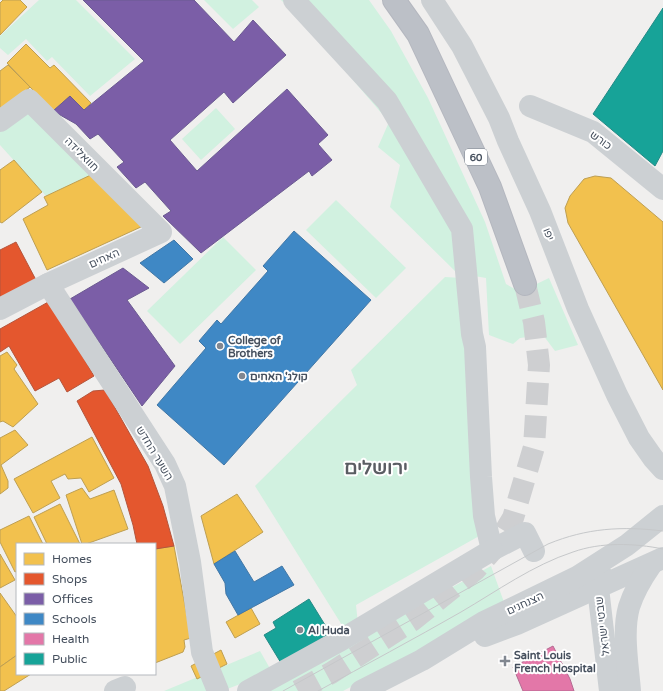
<svg xmlns="http://www.w3.org/2000/svg" width="663" height="691" font-family="'Varela Round','Noto Sans Hebrew',sans-serif">
<rect width="100%" height="100%" fill="#f0efee"/>
<g fill="#d1f1e0">
<polygon points="39,0 76,0 135,59 90,96 52,57 47,61 26,39 8,55 0,48 0,36"/>
<polygon points="204,0 252,0 259,7 233,29"/>
<polygon points="281,0 369,0 391,31 428,98 485,222 506,284 520,292 549,278 578,345 555,351 543,335 520,338 513,344 489,335 486,278 457,273 390,207 400,165 378,147 389,122 299,17"/>
<polygon points="29,106 95,173 46,196 0,145 0,128"/>
<polygon points="216,108 235,129 201,160 182,139"/>
<polygon points="336,200 406,268 376,298 306,230"/>
<polygon points="223,237 256,270 180,344 147,311"/>
<polygon points="445,277 462,278 481,535 356,605 358,624 345,630 255,486 357,385 351,370"/>
<polygon points="491,566 505,605 343,691 262,691"/>
<polygon points="260,651 272,672 222,691 164,691"/>
</g>
<g fill="#f2c14e" stroke="#be9f52">
<polygon points="3,0 20,0 27,7 0,35 0,3"/>
<polygon points="26,44 50,68 54,65 91,103 84,110 70,96 53,111 7,63"/>
<polygon points="8,65 30,87 0,112 0,71"/>
<polygon points="14,160 42,192 2,223 0,222 0,170"/>
<polygon points="95,173 143,226 47,270 23,219 48,205 44,197"/>
<polygon points="595,176 611,178 663,222 663,390 568,223 565,208 570,196 584,179"/>
<polygon points="7,352 17,365 14,369 38,404 13,427 3,421 0,422 0,356"/>
<polygon points="15,430 28,445 1,465 8,481 8,488 0,494 0,438"/>
<polygon points="92,437 114,478 89,492 81,478 68,479 65,474 51,481 60,498 33,513 14,479"/>
<polygon points="82,488 90,499 114,490 128,529 86,544 82,544 66,495"/>
<polygon points="237,494 263,532 214,564 201,516"/>
<polygon points="60,504 80,544 47,544 34,517"/>
<polygon points="29,516 43,544 17,544 17,571 15,572 0,542 0,530"/>
<polygon points="174,546 191,638 184,640 185,647 183,652 155,663 155,549"/>
<polygon points="0,554 15,580 0,588"/>
<polygon points="0,593 17,617 17,655 0,667"/>
<polygon points="251,608 260,624 235,638 226,622"/>
<polygon points="221,650 227,664 197,679 191,666"/>
<polygon points="17,655 17,674 31,674 4,691 0,691 0,667"/>
</g>
<g fill="#e4572e" stroke="#b4553c">
<polygon points="16,242 36,280 0,298 0,250"/>
<polygon points="50,301 94,376 67,392 59,378 35,391 9,346 0,352 0,329"/>
<polygon points="105,390 148,466 163,506 174,546 155,549 155,544 137,544 133,525 121,484 77,401 93,391"/>
</g>
<g fill="#7b5ea7" stroke="#6b5a91">
<polygon points="83,0 194,0 234,42 253,20 286,55 233,103 224,92 170,140 197,171 287,89 328,135 318,144 332,160 312,176 309,171 201,253 163,216 171,211 145,182 136,188 117,167 124,162 98,134 90,139 76,124 53,111 70,96 84,110 144,61"/>
<polygon points="123,268 149,288 127,300 175,366 142,406 70,299"/>
</g>
<g fill="#3f88c5" stroke="#4177a6">
<polygon points="294,231 371,300 224,465 157,405 206,348 199,341 217,320 221,324 268,271 263,266"/>
<polygon points="174,240 193,259 164,283 140,263"/>
<polygon points="235,551 254,582 282,566 294,585 238,615 226,594 225,583 214,564"/>
</g>
<polygon fill="#e377a8" stroke="#b46b92" points="553,646 570,679 574,691 523,691 513,667"/>
<g fill="#17a398" stroke="#258a86">
<polygon points="663,8 663,151 655,166 593,114"/>
<polygon points="309,599 330,633 281,663 264,635 276,628 273,622"/>
</g>
<g fill="none" stroke-linecap="round" stroke-linejoin="round">
<polyline stroke="#cecfd1" stroke-width="22" stroke-dasharray="22 11" stroke-linecap="butt" points="298,691 331,673 413,620 475,570 496,546 513,518 534,447 539,365 534,322 525,284"/>
<g stroke="#b4b7bf" stroke-width="24">
<polyline id="highway" points="394,0 418,34 490,187 525,284"/>
</g>
<g stroke="#ccd0d3" stroke-width="22">
<polyline points="294,0 387,101 462,229 472,334 475,347 481,477 484,516 492,550 525,533 534,551"/>
<polyline points="432,0 462,46 499,118 508,141 540,211 578,309 617,395 639,438 653,458 663,469"/>
<polyline points="530,106 593,132 663,189"/>
<polyline points="0,121 29,100 161,232 48,284 0,309"/>
<polyline points="48,284 165,464 175,486 190,562 202,652 218,691"/>
<polyline points="602,576 598,588 610,691"/>
<polyline points="485,636 517,624 663,558"/>
<polyline points="115,691 125,687"/>
<polyline points="248,691 341,640 492,550"/>
<polyline points="361,691 422,660 484,622 577,577 627,545 663,516"/>
<path d="M630,691C628,665 622,632 629,607C634,591 642,578 651,565"/>
</g>
<use href="#highway" stroke="#bcc0c7" stroke-width="22"/>
<g stroke="#c6c8ca" stroke-width="1">
<path d="M283,691L548,544C587,528 622,526 663,531"/>
<path d="M318,691C365,665 414,639 461,612C497,591 533,565 573,552C601,542 634,543 663,549"/>
</g>
</g>
<g fill="#818790" stroke="#fff" stroke-width="1.5">
<circle cx="220" cy="346" r="4"/>
<circle cx="242" cy="376" r="4"/>
<circle cx="300" cy="630" r="4"/>
<path d="M503 655h4v4h4v4h-4v4h-4v-4h-4v-4h4z"/>
</g>
<g text-anchor="middle" stroke-width="4" stroke-linejoin="round" paint-order="stroke">
<rect fill="#fff" stroke="#7d848e" stroke-width="1" x="465" y="149" width="22" height="16" rx="3"/>
<g font-size="10" font-weight="bold" fill="#454f5d">
<text x="476" y="161">60</text>
</g>
<g font-size="11" fill="#454f5d" stroke="#fff">
<text transform="translate(601 140) rotate(36)" y="4">כורש</text>
<text transform="translate(82 154) rotate(45)" y="4">חוואלידה</text>
<text transform="translate(549 234) rotate(68)" y="4">יפו</text>
<text transform="translate(104 258) rotate(-24)" y="4">האחים</text>
<text transform="translate(155 453) rotate(59)" y="4">השער החדש</text>
<text transform="translate(525 603) rotate(-25)" y="4">הצנחנים</text>
<text transform="translate(602 626) rotate(-97)" y="4">שבטי ישראל</text>
</g>
<g font-size="11" font-weight="bold" fill="#454f5d" stroke="#fff" text-anchor="start">
<text x="228" y="344">College of<tspan x="228" dy="13">Brothers</tspan></text>
<text x="250" y="380">קולג' האחים</text>
<text x="308" y="634">Al Huda</text>
<text x="514" y="659">Saint Louis<tspan x="514" dy="13">French Hospital</tspan></text>
</g>
<g font-size="19" font-weight="bold" fill="#5a5d63" stroke="#fff">
<text x="376" y="474">ירושלים</text>
</g>
</g>
<rect x="16" y="543" width="140" height="132" fill="#ffffff" stroke="#b5b9be"/>
<rect x="24" y="553" width="20" height="12" fill="#f2c14e" stroke="#b5b9be"/>
<text x="52" y="563" font-size="12" fill="#454f5d">Homes</text>
<rect x="24" y="573" width="20" height="12" fill="#e4572e" stroke="#b5b9be"/>
<text x="52" y="583" font-size="12" fill="#454f5d">Shops</text>
<rect x="24" y="593" width="20" height="12" fill="#7b5ea7" stroke="#b5b9be"/>
<text x="52" y="603" font-size="12" fill="#454f5d">Offices</text>
<rect x="24" y="613" width="20" height="12" fill="#3f88c5" stroke="#b5b9be"/>
<text x="52" y="623" font-size="12" fill="#454f5d">Schools</text>
<rect x="24" y="633" width="20" height="12" fill="#e377a8" stroke="#b5b9be"/>
<text x="52" y="643" font-size="12" fill="#454f5d">Health</text>
<rect x="24" y="653" width="20" height="12" fill="#17a398" stroke="#b5b9be"/>
<text x="52" y="663" font-size="12" fill="#454f5d">Public</text>
</svg>
